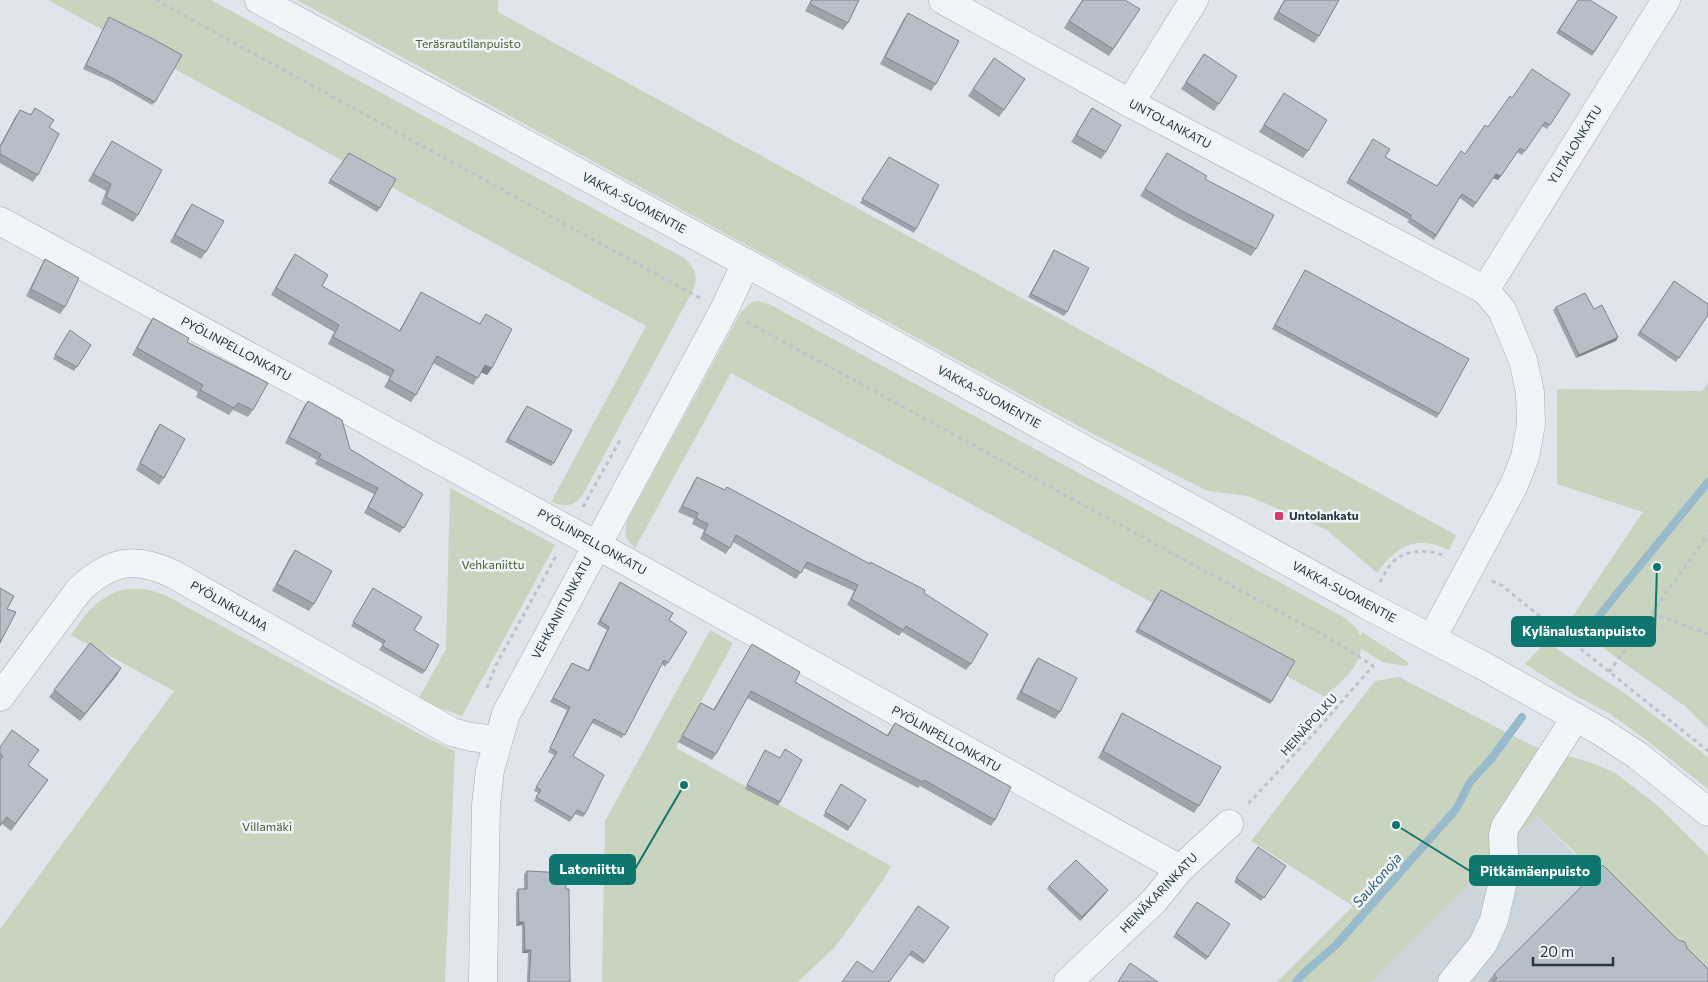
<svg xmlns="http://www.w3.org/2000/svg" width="1708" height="982" font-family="Commissioner,sans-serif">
<rect width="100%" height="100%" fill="#dfe5ea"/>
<polygon fill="#cdd5dc" points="1537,816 1555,835 1704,982 1372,982"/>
<g fill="#c9d4bf">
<path d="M48,0H211L684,258C695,268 699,276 693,290L582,496C573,507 564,507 551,502L646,326Z"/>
<path d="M297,0H498V12L1456,535L1449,550C1441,547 1433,543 1426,543C1403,541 1389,557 1377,573L1327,530L1248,496L1208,491L1095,435Z"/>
<path d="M759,301L769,304L1345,618L1357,629L1360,636L1362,632L1408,662L1409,664L1406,666L1382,662L1361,648C1360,668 1339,683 1325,697L731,373L635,548C625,540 624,533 627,521L741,312L752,302Z"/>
<polygon points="1708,383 1708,729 1686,707 1568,623 1643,512 1557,484 1557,389 1702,391"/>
<polygon points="450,488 555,545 462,716 418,700 446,649"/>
<path d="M146,589L165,595L425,737L455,751L445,982H0V929L174,691L71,635C84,616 98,596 122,590C129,588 138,589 146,589Z"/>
<polygon points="710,630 733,643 676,748 891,866 883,880 836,946 798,982 602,982 605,821"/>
<polygon points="1546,642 1626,694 1708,757 1708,789 1645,739 1609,713 1576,696 1525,664"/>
<polygon points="1399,677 1533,746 1589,762 1614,772 1657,805 1708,856 1708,982 1537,816 1372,982 1277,982 1353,906 1251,841 1375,681"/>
</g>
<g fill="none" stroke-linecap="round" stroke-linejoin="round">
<g stroke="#97bbcd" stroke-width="8">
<polyline points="1589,628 1708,482"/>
<polyline points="1296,982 1304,973 1336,945 1457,808 1470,782 1491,759 1522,717"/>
</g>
<g stroke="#a4adb4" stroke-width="29">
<g id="minor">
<polyline points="259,0 746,263 1365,604 1482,665 1600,731 1637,755 1708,812"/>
<polyline points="943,0 1130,103 1485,290 1502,310 1523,360 1530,392 1531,424 1525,457 1514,485 1432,638"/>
<polyline points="1130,103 1194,0"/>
<polyline points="0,221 622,559 1180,869"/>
<polyline points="1485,290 1666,0"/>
<path d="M0,697L79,590C111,560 134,556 173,574L452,732L471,737L497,740"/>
<polyline points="483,982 486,805 490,770 506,714 724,310 746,263"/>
<polyline points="1068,982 1154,901 1180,869 1229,824"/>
<polyline points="1452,982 1483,944 1494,920 1505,873 1503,836 1505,827 1576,717"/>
</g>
</g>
<g stroke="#bdc3c9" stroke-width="3" stroke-dasharray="4 4" stroke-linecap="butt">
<polyline points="156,0 700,298"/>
<polyline points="747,322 1339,644 1373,666 1317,730 1247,805"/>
<polyline points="583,507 620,440"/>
<polyline points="1492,581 1501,585 1708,751"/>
<path d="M1380,582C1384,575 1388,567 1393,562C1406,549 1429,549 1445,556"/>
<polyline points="1652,613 1708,634"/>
<polyline points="1609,672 1708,535"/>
<polyline points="487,688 496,665 557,554"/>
</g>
<use href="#minor" stroke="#f2f5f8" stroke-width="28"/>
</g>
<g fill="#9da4ab">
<polygon points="811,0 859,0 848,23 843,30 805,11"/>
<polygon points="1082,0 1140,9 1109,56 1064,28"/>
<polygon points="1284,0 1339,0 1319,36 1314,43 1273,19"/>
<polygon points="1578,0 1617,17 1592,56 1556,33"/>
<polygon points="908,13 936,84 931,91 880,64 903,20"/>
<polygon points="109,17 155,102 152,105 112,82 83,69"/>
<polygon points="1204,54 1237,76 1214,111 1181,89"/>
<polygon points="994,58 1025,79 999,117 968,96"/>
<polygon points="1284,93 1308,151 1303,158 1259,132"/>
<polygon points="1570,94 1547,129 1542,126 1522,155 1517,152 1498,180 1493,178 1473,208 1460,198 1434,240 1407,222 1409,220 1346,183 1373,139 1385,157 1437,186 1488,127 1512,98"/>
<polygon points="35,108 49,127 38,175 33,182 0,163 0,145 15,117 20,110 30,115"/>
<polygon points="1092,108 1106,152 1101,159 1071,142"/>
<polygon points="112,141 138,215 133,222 101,204 106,191 88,181"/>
<polygon points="349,153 380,208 377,212 328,183"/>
<polygon points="1167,153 1256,249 1251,256 1178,218 1140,196"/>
<polygon points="889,157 916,229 914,233 860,203"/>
<polygon points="192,204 206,252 201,259 170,242 187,211"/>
<polygon points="1054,250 1067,312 1064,316 1028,297"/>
<polygon points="295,254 322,286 399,331 417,299 421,292 479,324 486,314 492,368 487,375 481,372 473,385 433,363 416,395 411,402 384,387 390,377 328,344 334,332 271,295 290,261"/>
<polygon points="45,259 65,307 60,314 26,296 41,266"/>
<polygon points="1305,270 1439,414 1437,418 1272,329"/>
<polygon points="1674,281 1708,315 1676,362 1637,335"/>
<polygon points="1556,307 1594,309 1618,337 1616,341 1576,358 1553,310"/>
<polygon points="153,318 187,342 253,410 248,417 233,410 229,415 196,397 198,392 132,355 148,325"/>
<polygon points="67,334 91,345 74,371 53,359"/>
<polygon points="308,401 350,449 423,494 400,533 364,513 374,494 315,464 317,460 285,443 304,406"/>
<polygon points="524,410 554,463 551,466 505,442"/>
<polygon points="160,424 164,478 159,485 136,470 155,431"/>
<polygon points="697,477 725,490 727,487 924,593 971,664 966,670 902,632 899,636 847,605 854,591 804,568 796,579 733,542 726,554 700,539 704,530 692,524 694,519 678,512 693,483"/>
<polygon points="295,550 314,604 309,611 272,591 290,557"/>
<polygon points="620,582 669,620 687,632 665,667 662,664 622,738 592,723 573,756 585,814 583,817 575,814 570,822 534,801 538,793 534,791 554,755 548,752 567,710 550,702 572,663 588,670 607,630 597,624"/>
<polygon points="373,588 414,630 425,671 422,674 379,650 383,644 351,626"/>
<polygon points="1158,593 1272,701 1270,704 1135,632"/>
<polygon points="90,643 117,675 80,721 49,697"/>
<polygon points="752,644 795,682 887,735 895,723 995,820 991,826 920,786 918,788 747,698 716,754 712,760 678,742 701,703 713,710"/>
<polygon points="1038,658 1060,712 1055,719 1016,699 1033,665"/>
<polygon points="1122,713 1199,806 1194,813 1098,758 1118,720"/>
<polygon points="0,747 28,765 48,780 11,831 2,824 0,827"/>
<polygon points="765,750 780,802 778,806 745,789"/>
<polygon points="841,784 850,827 848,831 823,816"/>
<polygon points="1258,847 1286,866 1261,901 1234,882"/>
<polygon points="527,871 570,982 527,982 528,953 522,953 522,925 516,926 516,893 518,889 524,889 524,874"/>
<polygon points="1049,886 1106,893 1080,921 1047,889"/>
<polygon points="1197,902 1230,924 1206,960 1173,937"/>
<polygon points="949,927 923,964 909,955 873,972"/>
<polygon points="1678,940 1687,948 1708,982 1488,982 1494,974"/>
</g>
<g fill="#7f868b">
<polygon points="1496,174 1501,176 1498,180 1493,178"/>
<polygon points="1618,337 1616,341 1576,358 1579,355"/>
<polygon points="485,365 492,368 487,375 480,372"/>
<polygon points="121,668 117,675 80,721 85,714"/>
<polygon points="1108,890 1106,893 1080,921 1082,917"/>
<polygon points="519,922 524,922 522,925 516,926"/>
<polygon points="525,950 531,950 528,953 522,953"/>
</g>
<g fill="#b6bfc7" stroke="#7f868b">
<polygon points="812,0 859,0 848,23 810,4"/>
<polygon points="1083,0 1125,0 1140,9 1113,49 1069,21"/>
<polygon points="1285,0 1339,0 1319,36 1278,12"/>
<polygon points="1578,0 1590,0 1617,17 1594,52 1559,30"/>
<polygon points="908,13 959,41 936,84 885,57"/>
<polygon points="109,17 153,39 182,55 155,102 114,79 86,65"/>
<polygon points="1204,54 1237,76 1219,104 1186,82"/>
<polygon points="994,58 1025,79 1004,110 973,89"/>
<polygon points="1532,69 1570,94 1550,125 1545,122 1525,151 1520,148 1501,176 1496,174 1476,203 1462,194 1436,235 1410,218 1411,215 1349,179 1373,139 1390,149 1385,157 1437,186 1461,151 1465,154 1485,125 1488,127 1510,96 1512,98"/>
<polygon points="1284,93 1327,120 1308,151 1264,125"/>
<polygon points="35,108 54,120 49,127 59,134 38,175 0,154 0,147 20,110 31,115"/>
<polygon points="1092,108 1121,125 1106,152 1076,135"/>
<polygon points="112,141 162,170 138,215 106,197 111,184 93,174"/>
<polygon points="349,153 396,179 380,208 330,180"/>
<polygon points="1167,153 1207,176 1205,179 1274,215 1256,249 1182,211 1145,189"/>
<polygon points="889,157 939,185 916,229 862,199"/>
<polygon points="192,204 224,221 206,252 175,235"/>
<polygon points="1054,250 1089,268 1067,312 1031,294"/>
<polygon points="295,254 328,275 322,286 400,331 421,292 480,324 486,314 512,329 492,368 485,365 478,378 437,356 416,395 389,380 394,370 333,337 339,325 276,288"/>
<polygon points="45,259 79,278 65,307 31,289"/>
<polygon points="1305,270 1469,359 1439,414 1275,325"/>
<polygon points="1674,281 1708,304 1708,315 1679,358 1640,332"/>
<polygon points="1585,293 1594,309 1602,305 1618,337 1579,355 1556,307"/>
<polygon points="153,318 189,338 187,342 268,383 253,410 238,403 234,408 200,390 203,385 137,348"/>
<polygon points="70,330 91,345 77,367 55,355"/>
<polygon points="308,401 342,420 350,449 423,494 404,528 368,507 378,488 319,458 321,454 289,437"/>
<polygon points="527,406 572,430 554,463 508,439"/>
<polygon points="160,424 185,439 164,478 140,463"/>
<polygon points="697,477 725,490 727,487 870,564 870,562 925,590 924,593 988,634 971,664 906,626 903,630 851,599 858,585 807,562 801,573 736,535 730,548 704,533 708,524 696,518 698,513 682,506"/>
<polygon points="295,550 332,571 314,604 277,584"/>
<polygon points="620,582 673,613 669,620 687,632 668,663 664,660 625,735 594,719 573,756 604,775 585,814 577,810 572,818 536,797 541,790 536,787 557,752 550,748 570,707 553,698 572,663 589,671 609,627 600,621"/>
<polygon points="0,588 14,596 7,609 16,612 0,643"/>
<polygon points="373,588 422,617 414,630 439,645 425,671 382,646 385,641 353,622"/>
<polygon points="1161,590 1295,661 1272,701 1138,629"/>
<polygon points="90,643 121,668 85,714 54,690"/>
<polygon points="752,644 800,672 795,682 888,736 895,723 1011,787 995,820 924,780 922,782 751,691 716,754 682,736 701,703 714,710"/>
<polygon points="1038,658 1077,678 1060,712 1021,692"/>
<polygon points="1122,713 1221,767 1199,806 1103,751"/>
<polygon points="12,730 39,750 28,765 48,780 15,824 7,817 0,825 0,760 3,756 0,754 0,747"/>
<polygon points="785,749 802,760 780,802 747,785 765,750 780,758"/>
<polygon points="841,784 866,800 850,827 825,812"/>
<polygon points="1258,847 1286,866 1264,898 1236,878"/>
<polygon points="1076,860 1108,890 1082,917 1049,886"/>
<polygon points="1603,865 1678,940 1685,942 1687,948 1708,969 1708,982 1493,982 1497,978 1494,974"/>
<polygon points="527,871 565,873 566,889 569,889 570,982 529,982 531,950 525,950 524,922 519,922 518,889 527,889"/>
<polygon points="1197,902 1230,924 1208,957 1176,933"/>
<polygon points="918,906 949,927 925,961 912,951 889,982 842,982 857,961 873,972"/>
<polygon points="1130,963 1158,982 1118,982"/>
</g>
<rect fill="#da396f" stroke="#eff4f7" stroke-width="2" x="1274" y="511" width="10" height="10" rx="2.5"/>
<g text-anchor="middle" stroke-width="5" stroke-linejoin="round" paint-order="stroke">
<g font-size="12" fill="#435f32" stroke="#eff4f7">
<text x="468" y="48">Teräsrautilanpuisto</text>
<text x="493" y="569">Vehkaniittu</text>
<text x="267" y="831">Villamäki</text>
</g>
<g font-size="12" fill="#263642" stroke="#eff4f7">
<text transform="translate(1170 124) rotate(28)" y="4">UNTOLANKATU</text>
<text transform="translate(1575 145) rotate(-58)" y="4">YLITALONKATU</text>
<text transform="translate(634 203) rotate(28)" y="4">VAKKA-SUOMENTIE</text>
<text transform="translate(236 349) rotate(28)" y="4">PYÖLINPELLONKATU</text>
<text transform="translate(989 397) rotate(29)" y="4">VAKKA-SUOMENTIE</text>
<text transform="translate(592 542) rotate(29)" y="4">PYÖLINPELLONKATU</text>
<text transform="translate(1344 592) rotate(28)" y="4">VAKKA-SUOMENTIE</text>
<text transform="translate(229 606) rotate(30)" y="4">PYÖLINKULMA</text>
<text transform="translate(562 608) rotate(-62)" y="4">VEHKANIITUNKATU</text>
<text transform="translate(1309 725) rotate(-48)" y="4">HEINÄPOLKU</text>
<text transform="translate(946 739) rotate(29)" y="4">PYÖLINPELLONKATU</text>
<text transform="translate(1159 893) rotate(-46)" y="4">HEINÄKARINKATU</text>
</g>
<g font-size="12" font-weight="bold" fill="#263642" stroke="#eff4f7" text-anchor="start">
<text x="1289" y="520">Untolankatu</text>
</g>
<g font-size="14" font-style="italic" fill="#2d5e7a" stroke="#eff4f7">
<text transform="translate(1377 880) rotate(-49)" y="5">Saukonoja</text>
</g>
</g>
<path fill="none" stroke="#0f766e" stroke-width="2" d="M1657 567L1655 631M684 785L635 869M1396 825L1470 871"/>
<g fill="#0f766e" stroke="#eff4f7" stroke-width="2">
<circle cx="1657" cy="567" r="5"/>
<circle cx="684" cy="785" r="5"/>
<circle cx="1396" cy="825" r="5"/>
</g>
<g fill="#0f766e" stroke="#0f766e" stroke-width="2">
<rect x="1512" y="617" width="143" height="29" rx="5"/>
<rect x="550" y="855" width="85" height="29" rx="5"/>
<rect x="1470" y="856" width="130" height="29" rx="5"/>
</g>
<g font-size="14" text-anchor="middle" font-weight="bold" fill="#fff">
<text x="1584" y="636">Kylänalustanpuisto</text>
<text x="592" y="874">Latoniittu</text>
<text x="1535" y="876">Pitkämäenpuisto</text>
</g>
<path d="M1533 957v8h80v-8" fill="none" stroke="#263642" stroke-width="2.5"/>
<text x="1540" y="957" font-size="15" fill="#263642" stroke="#eff4f7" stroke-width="4" paint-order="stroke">20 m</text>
</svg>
